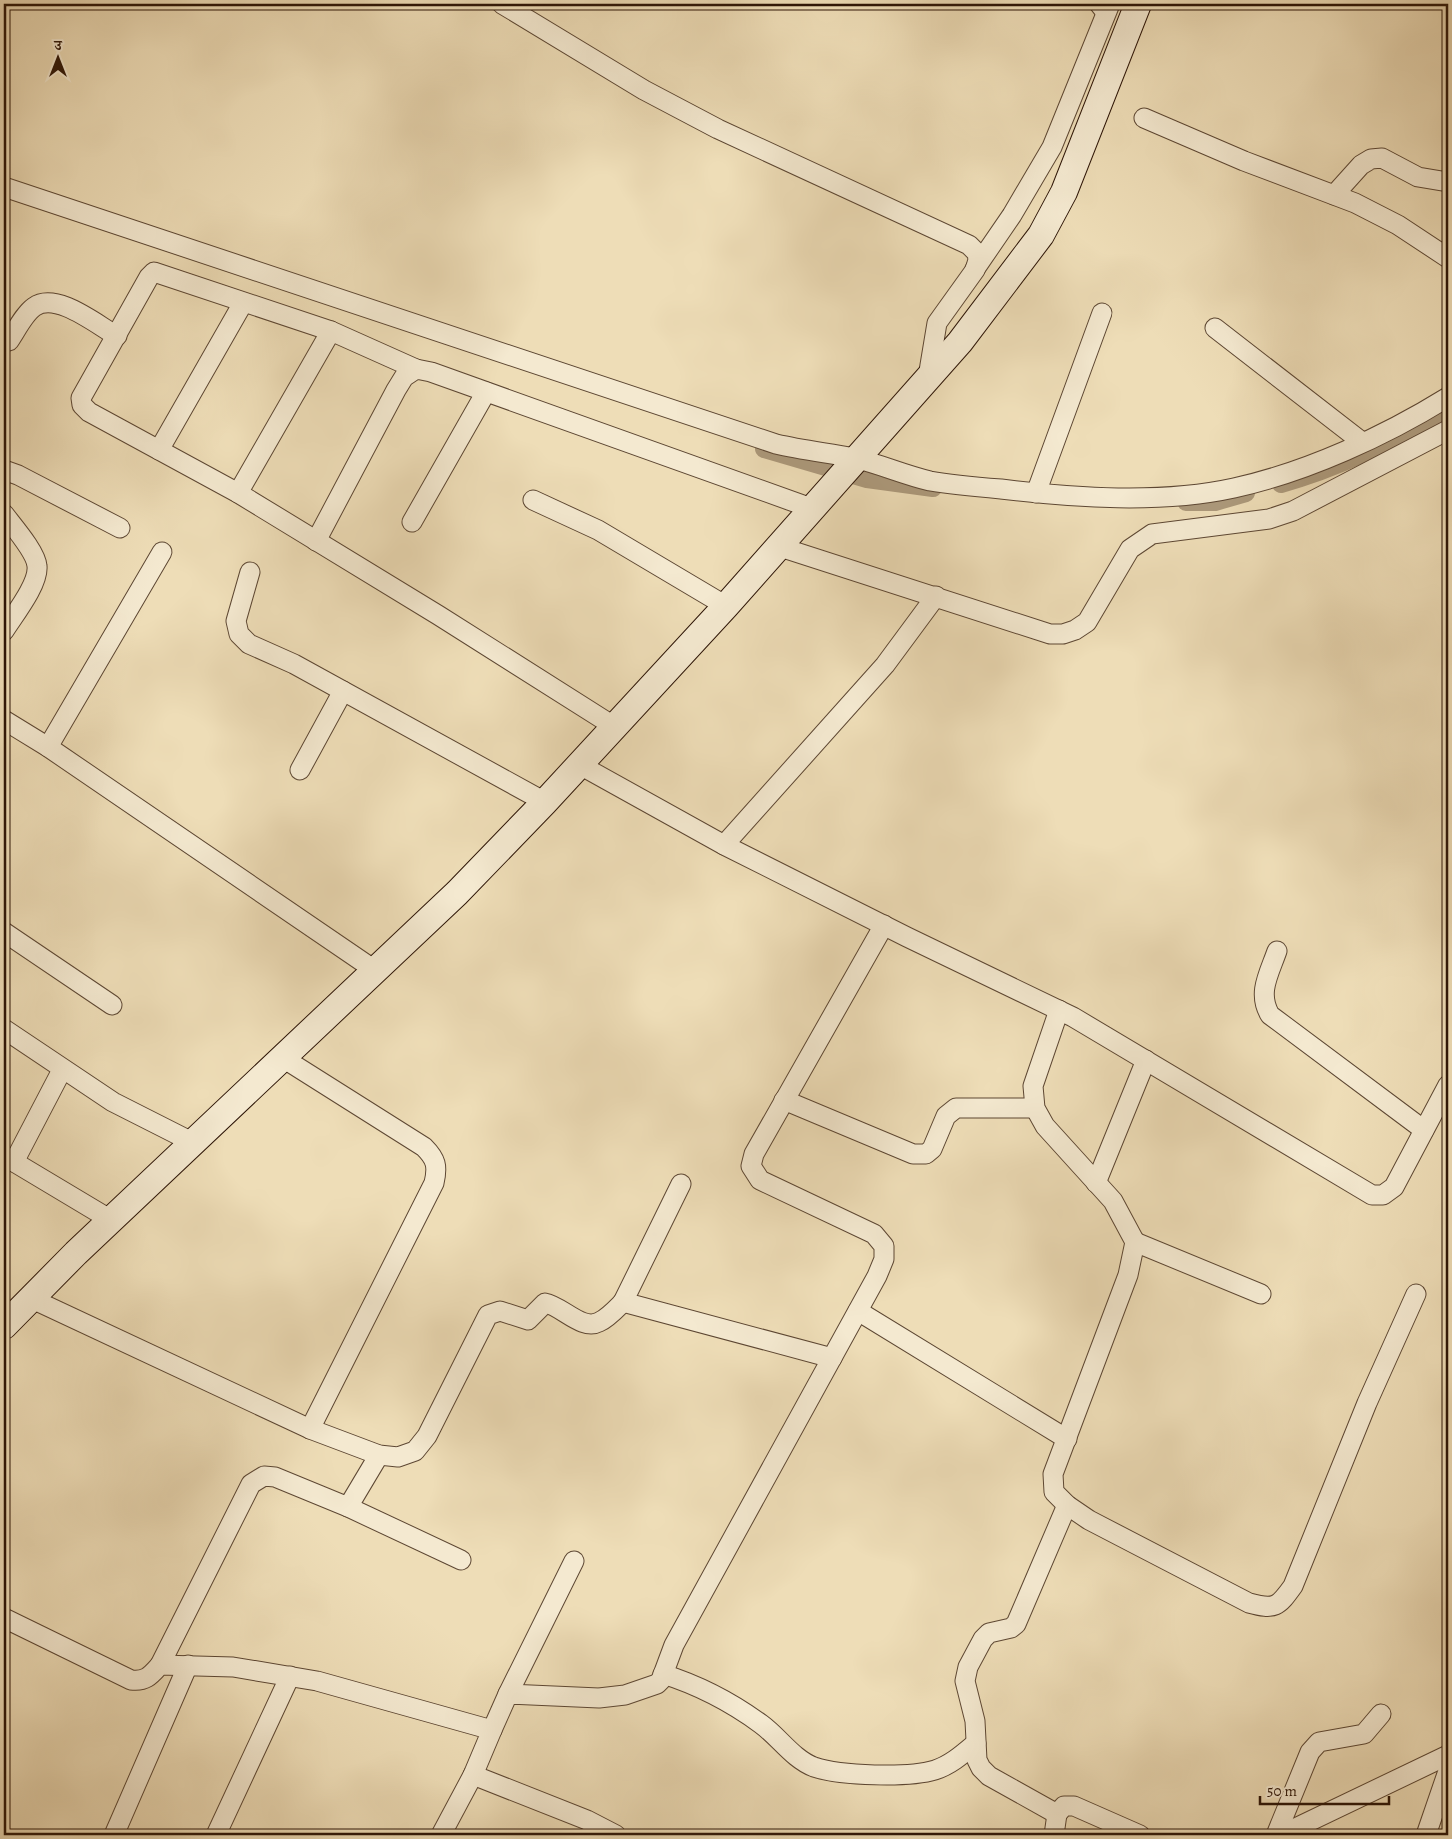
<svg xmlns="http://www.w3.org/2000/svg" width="1452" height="1839" font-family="Alegreya,'Noto Serif Devanagari',serif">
<rect width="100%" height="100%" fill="#eeddb7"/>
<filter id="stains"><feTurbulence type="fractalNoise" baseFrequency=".004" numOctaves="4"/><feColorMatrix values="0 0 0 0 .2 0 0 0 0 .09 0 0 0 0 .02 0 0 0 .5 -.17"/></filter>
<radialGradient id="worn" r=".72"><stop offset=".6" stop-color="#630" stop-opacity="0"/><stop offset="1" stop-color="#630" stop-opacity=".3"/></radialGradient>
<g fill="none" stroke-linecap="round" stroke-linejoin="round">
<g stroke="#ac997b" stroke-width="18">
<polyline points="764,449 867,479 933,488"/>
<path d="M1281,484C1339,468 1396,440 1448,408"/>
<polyline points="1186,502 1215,502 1246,493"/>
</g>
<g stroke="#5d4733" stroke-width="11">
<polyline id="service" points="1093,4 1104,18"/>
</g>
<g stroke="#5d4733" stroke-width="21">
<g id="minor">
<polyline points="502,4 644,90 718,129 969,245 977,253 978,260 975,270 937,323 928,377"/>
<polyline points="1144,118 1244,161 1355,203 1398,225 1448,258"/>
<path d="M4,187L776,444C802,450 828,453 854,458C880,464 904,475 930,481C953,485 977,487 1001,489C1075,498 1161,504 1234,488C1307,472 1385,436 1448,397"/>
<polyline points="1334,195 1361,165 1371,159 1382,158 1418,177 1448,182"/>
<polyline points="975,269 1012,215 1052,147 1110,4"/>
<polyline points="1215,328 1362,442"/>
<path d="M9,341C16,331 24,314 34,307C56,291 97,325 117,336"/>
<polyline points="416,369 331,331 154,272 149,277 81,398 82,405 89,412 238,493 438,615 615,727"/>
<polyline points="159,450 243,303"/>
<polyline points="4,470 18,475 120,528"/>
<polyline points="238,493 331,331"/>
<polyline points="1036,493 1102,313"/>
<polyline points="533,500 598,530 726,606"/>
<path d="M4,514C13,526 36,552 37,566C39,584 14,615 4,631"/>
<polyline points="412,522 486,392"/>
<polyline points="316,541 396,390 404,377 416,369 431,372 811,508"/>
<polyline points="777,546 1050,634 1063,634 1075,630 1087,622 1130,549 1152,534 1269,519 1293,511 1448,430"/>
<polyline points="250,572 236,621 239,634 249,644 294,664 545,802"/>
<polyline points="4,720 48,747 376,971"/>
<polyline points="48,747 162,552"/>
<polyline points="580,765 724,845 907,937 1073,1017 1372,1195 1383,1195 1394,1187 1448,1085"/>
<polyline points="300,770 343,691"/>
<polyline points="724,845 885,665 936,596"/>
<polyline points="4,932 112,1005"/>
<path d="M1277,951C1269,974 1257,993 1270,1015L1424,1130"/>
<path d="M1059,1010L1033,1086L1035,1108L1045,1126L1113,1201L1135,1242L1128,1275L1053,1474L1054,1492L1067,1505L1089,1520L1249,1603C1275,1610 1278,1607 1293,1586L1367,1403L1416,1294"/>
<polyline points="4,1029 113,1102 194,1143"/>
<path d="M283,1058L424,1147C436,1159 438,1166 434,1183L310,1429"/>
<polyline points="784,1100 913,1154 926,1154 932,1149 946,1116 956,1108 1035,1108"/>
<polyline points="4,1156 111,1220"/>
<polyline points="14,1162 62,1070"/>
<polyline points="1096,1183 1146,1060"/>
<polyline points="681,1184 623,1302 832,1358"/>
<polyline points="1135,1242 1261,1294"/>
<path d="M30,1298L310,1429L379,1455L398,1457L415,1451L427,1436L488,1315L500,1311L528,1320L545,1303C562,1306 582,1331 599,1322C608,1318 616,1309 623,1302"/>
<polyline points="858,1311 1067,1439"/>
<polyline points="1067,1505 1016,1624 1011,1628 989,1633 983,1639 968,1667 965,1681 975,1721 977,1760 981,1768 989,1776 1057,1814 1064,1806 1074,1806 1140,1835"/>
<polyline points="348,1507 461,1560"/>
<path d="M4,1618L131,1680C146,1682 151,1675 160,1665L233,1667L317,1681L492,1730L473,1775L441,1835"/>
<polyline points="160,1665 251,1484 264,1476 275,1477 348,1507 379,1455"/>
<path d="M663,1674C698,1685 731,1702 761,1724C779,1737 793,1759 814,1767C840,1776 909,1778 935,1770C951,1765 964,1753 976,1743"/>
<polyline points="508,1694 574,1561"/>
<polyline points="492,1730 508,1694 599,1698 625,1695 657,1684 661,1680 674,1645 877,1276 884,1259 884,1246 874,1234 760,1180 751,1166 754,1154 884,925"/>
<polyline points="473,1775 587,1820 616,1835"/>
<polyline points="114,1835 188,1665"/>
<polyline points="216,1835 290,1676"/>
<polyline points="1054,1835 1057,1814"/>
<polyline points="1276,1835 1310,1752 1319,1742 1364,1734 1381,1714"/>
<polyline points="1281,1835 1448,1755"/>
<polyline points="1426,1835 1448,1771"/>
</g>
</g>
<g stroke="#2d1507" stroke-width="28">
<polyline id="secondary" points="4,1326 76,1253 457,893 545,802 726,606 960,342 1041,235 1064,192 1138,4"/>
</g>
<use href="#service" stroke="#f4e9d0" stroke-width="9"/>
<use href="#minor" stroke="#f4e9d0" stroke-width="19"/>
<use href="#secondary" stroke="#f4e9d0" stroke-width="26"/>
</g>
<rect width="1452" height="1839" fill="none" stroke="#eeddb7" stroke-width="20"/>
<rect x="5" y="5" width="1442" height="1829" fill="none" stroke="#2d1507" stroke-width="2.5"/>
<rect x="10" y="10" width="1432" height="1819" fill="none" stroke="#2d1507"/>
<g transform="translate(58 58)" stroke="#f4e9d0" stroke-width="4" paint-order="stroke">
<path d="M0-4L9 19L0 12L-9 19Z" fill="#2d1507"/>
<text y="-8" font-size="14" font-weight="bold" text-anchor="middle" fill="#2d1507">उ</text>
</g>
<path d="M1260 1796v8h129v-8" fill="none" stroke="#2d1507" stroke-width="2.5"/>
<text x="1267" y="1796" font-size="15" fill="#2d1507" stroke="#f4e9d0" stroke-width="4" paint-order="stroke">50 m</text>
<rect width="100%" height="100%" filter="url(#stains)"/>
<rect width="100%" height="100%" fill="url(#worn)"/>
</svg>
